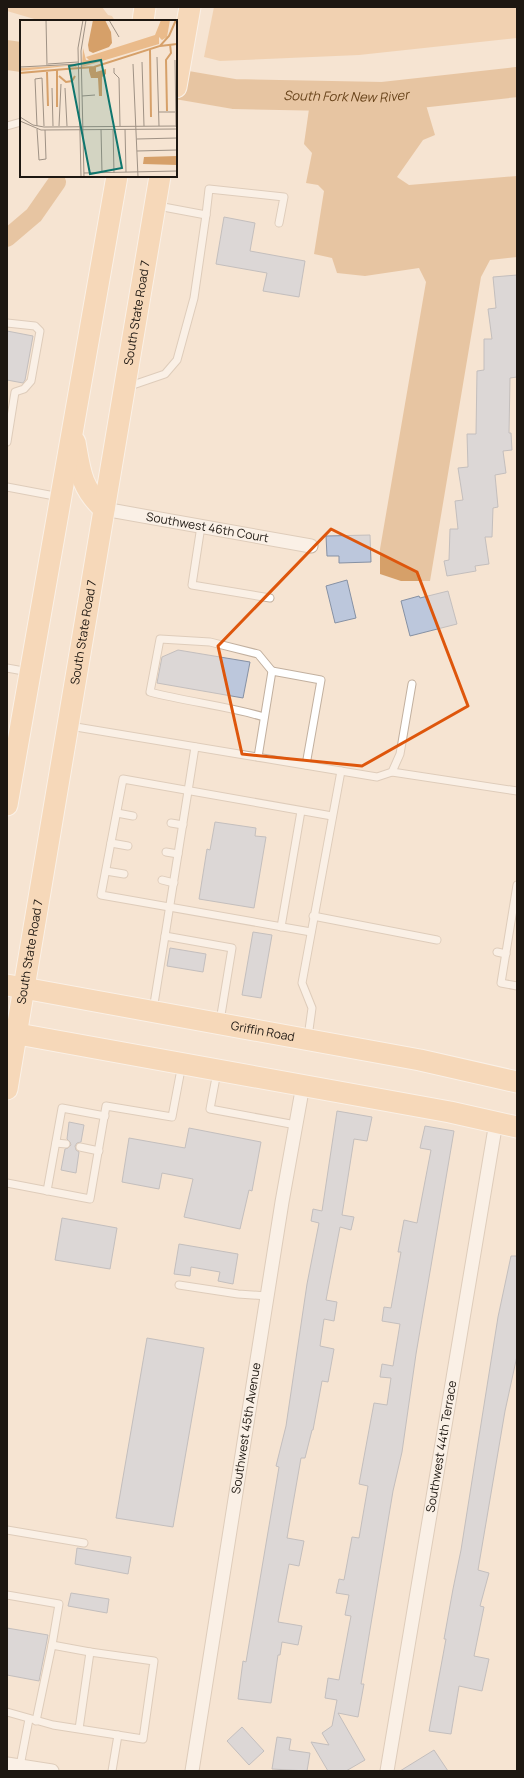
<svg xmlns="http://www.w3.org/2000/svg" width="524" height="1778" font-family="Manrope,sans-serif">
<rect width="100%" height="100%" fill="#f6e4d2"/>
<g fill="#eabb8b">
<polygon points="7,7 102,7 108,15 112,16 115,21 41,21 7,11"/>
<polygon points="214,7 517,7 517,38 359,55 220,61 204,57"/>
</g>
<polygon fill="#d6a069" points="311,95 383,97 426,105 435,135 423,140 397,177 409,185 517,176 517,257 490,260 481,277 430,581 401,581 380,574 380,549 426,282 419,268 365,276 337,273 332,258 314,254 324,191 318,185 306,183 312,153 304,144"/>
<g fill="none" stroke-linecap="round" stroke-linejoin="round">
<polyline stroke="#d6a069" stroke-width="18" points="7,238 34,215 57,182"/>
<g stroke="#d6a069" stroke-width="30">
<polyline points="7,55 21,57"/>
<path id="s1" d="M176,84L234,94L383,97L517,82"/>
</g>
</g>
<g fill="#bcc7dc" stroke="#8691a4">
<polygon points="224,217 255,223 250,251 305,261 299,297 263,291 267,273 216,264"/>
<polygon points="517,275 517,377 510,378 509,433 511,433 512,450 503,451 506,473 495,475 498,507 493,508 492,537 485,537 489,564 475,566 476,571 447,576 444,561 449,560 450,529 458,529 455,501 463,500 458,468 468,467 467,434 476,434 477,371 484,370 484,339 492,339 488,309 496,308 493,277"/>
<polygon points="7,331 33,336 25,380 23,383 7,380"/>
<polygon points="370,535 371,562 339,563 339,556 327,556 326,536"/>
<polygon points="347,580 356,618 335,623 326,586"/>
<polygon points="448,591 457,624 410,636 401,601 419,596 420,598"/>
<polygon points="178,650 250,662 243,698 157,683 162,657"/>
<polygon points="215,822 256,828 255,836 266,837 254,908 199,899 207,849 210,850"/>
<polygon points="253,932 272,935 261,998 242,995"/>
<polygon points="170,948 206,954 203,972 167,966"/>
<polygon points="337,1111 372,1117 367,1141 354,1139 342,1215 354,1217 351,1230 340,1227 326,1300 337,1302 334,1321 324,1319 320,1346 334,1349 328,1382 322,1381 313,1430 312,1430 305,1458 301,1458 287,1538 304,1541 299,1566 289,1564 278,1622 302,1626 298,1645 282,1642 280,1655 278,1655 271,1703 238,1699 243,1661 246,1662 279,1467 276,1466 286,1426 307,1284 319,1223 311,1221 313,1209 322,1211"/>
<polygon points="69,1122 84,1125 81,1142 77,1143 75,1146 76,1150 79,1152 76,1173 61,1170 65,1149 68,1148 71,1145 70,1142 67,1139"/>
<polygon points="425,1126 454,1131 416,1354 402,1452 393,1491 361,1684 364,1684 358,1717 338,1713 365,1760 346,1771 328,1771 311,1742 329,1745 322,1733 332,1726 337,1700 325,1698 328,1678 339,1680 351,1616 345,1615 349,1595 336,1593 339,1579 344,1580 352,1537 359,1538 368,1486 359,1484 374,1403 387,1405 391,1378 380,1377 382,1364 393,1366 400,1324 382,1321 384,1307 391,1308 401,1252 398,1252 404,1220 417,1223 431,1150 420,1148"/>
<polygon points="189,1128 261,1142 252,1191 249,1190 240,1229 184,1217 193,1179 162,1173 159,1189 122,1182 129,1138 185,1148"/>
<polygon points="62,1218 117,1228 110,1269 55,1260"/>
<polygon points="179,1244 238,1254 233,1284 218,1281 220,1272 191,1267 190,1276 174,1274"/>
<polygon points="511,1256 517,1256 517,1356 505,1411 478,1570 489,1573 480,1606 484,1607 474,1656 489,1659 482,1691 459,1686 451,1734 429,1731 446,1639 444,1639 453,1589 461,1550 498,1317"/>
<polygon points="147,1338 204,1348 173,1527 116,1518"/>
<polygon points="77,1548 131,1557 128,1574 75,1564"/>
<polygon points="71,1593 109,1599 107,1613 68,1606"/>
<polygon points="7,1628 48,1635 39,1681 7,1675"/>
<polygon points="242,1727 264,1751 249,1765 227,1741"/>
<polygon points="277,1737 291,1739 289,1750 310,1753 307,1771 272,1769"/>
<polygon points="434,1750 448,1771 400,1771"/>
</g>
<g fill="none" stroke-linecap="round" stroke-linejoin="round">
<g stroke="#c2b09f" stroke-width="9">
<g id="lane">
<polyline points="7,126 21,122"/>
<polyline points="158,206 206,215 209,189 284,197 279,223"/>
<polyline points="7,323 35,326 40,331 31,381 24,389 15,392 7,442"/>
<polyline points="127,387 165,374 177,360 194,298 206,215"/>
<polyline points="7,487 60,497"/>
<polyline points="201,526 192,585 270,598"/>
<polyline points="7,668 29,672"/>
<path d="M264,717C227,706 188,702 150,692L160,639L210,642L258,654L272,671"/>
<polyline points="70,726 377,777 392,772 400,754 412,684"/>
<polyline points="258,757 272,671 321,680 306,765"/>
<polyline points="392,772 517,791"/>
<polyline points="117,813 133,816"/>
<polyline points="171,823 183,825"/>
<polyline points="111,843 128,846"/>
<polyline points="166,852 178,854"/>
<polyline points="106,871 124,874"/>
<polyline points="162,880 174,883"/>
<polyline points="517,885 501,983 517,986"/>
<polyline points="313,916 437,940"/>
<polyline points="281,927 301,811"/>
<polyline points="311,932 101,895 123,779 332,816"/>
<polyline points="165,936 195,747"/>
<polyline points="497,952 506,954"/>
<polyline points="153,1010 165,936 232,948 220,1021"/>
<polyline points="308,1037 312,1008 302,983 341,771"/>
<polyline points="217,1072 210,1109 296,1125"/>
<polyline points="56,1143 66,1144"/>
<polyline points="80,1147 99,1151"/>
<polyline points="7,1183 90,1199 106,1106 172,1117 182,1064"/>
<polyline points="47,1191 62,1108 105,1116"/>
<polyline points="179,1285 238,1294 267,1296"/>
<polyline points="7,1530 84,1543"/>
<polyline points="7,1595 59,1604 52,1645"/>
<polyline points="7,1712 53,1725 143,1739 154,1661 90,1652 79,1729"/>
<polyline points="36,1721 52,1645 90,1652"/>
<polyline points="20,1766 29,1719"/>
<polyline points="112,1771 118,1735"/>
</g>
</g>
<g stroke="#c2b09f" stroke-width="15">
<g id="street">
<path id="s2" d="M104,509L311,546"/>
<polyline points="7,1764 52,1771"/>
<path id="s3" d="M192,1771L282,1202L303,1085"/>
<path id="s4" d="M387,1771L496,1122"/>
</g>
</g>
<g stroke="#fff" stroke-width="23">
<g id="primary">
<polyline points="143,21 145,7"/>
<polyline points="176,87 190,7"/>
<path d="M75,442C80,471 81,488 104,509"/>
<polyline points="7,805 117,176"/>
<path id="s5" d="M7,985L420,1060L517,1082"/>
<polyline points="7,1032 450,1112 517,1127"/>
<path id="s6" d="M7,1089L160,176"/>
</g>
</g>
<use href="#lane" stroke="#fff" stroke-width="7"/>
<use href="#street" stroke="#fff" stroke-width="13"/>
<use href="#primary" stroke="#f7cb9b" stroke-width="21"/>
</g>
<path d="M0 0H524V1778H0ZM331,529L417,572L468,706L362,766L242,754L218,646Z" fill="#f6e4d2" fill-opacity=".55" fill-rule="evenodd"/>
<path fill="none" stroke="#de560c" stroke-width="3" stroke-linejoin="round" d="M331,529L417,572L468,706L362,766L242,754L218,646Z"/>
<g text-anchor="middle" stroke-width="3" stroke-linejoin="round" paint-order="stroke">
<g font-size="12" fill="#1d1711" stroke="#f6e4d2">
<text dy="4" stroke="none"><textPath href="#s6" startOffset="787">South State Road 7</textPath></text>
<text dy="4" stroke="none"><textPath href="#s2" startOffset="105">Southwest 46th Court</textPath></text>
<text dy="4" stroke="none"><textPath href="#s6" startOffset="463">South State Road 7</textPath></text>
<text dy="4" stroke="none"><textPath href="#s6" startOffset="139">South State Road 7</textPath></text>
<text dy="4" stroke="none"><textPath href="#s5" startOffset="260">Griffin Road</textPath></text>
<text dy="4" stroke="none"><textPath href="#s3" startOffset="347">Southwest 45th Avenue</textPath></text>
<text dy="4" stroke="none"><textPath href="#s4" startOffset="329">Southwest 44th Terrace</textPath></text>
</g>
<g font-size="13" font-style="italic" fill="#68431a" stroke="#f6e4d2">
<text dy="5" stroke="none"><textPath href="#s1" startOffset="171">South Fork New River</textPath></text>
</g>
</g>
<g transform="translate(20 20)">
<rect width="157" height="157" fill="#f6e4d2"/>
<path d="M141,0H150L147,17L142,20L139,17V24L62,47L63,28L66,40H69L66,37L135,15ZM55,45L57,47L47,46L0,51V48Z" fill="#eabb8b"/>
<path d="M73,0H85L91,12L92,23L89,27L73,33L69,31L68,25ZM76,47V52L86,49V54L82,57V76H79L78,58H71L69,51V48ZM157,136V145L123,144L124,137Z" fill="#d6a069"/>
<path fill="none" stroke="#d6a069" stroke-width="2" d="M140,26L157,24M130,30L131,97M46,49L74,47L140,26L149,16L156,0M37,50V87M27,52L28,86M0,53L46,49M39,56L46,62L52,61L55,56M147,91L146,40L151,33L150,24"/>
<path fill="none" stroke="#9f9285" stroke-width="1" d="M26,0L27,45M89,0L99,17M137,37L139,106M155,40L156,107M122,42L124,106M28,44L58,42M113,44L118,157M0,47L60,44M94,48V53L99,58L100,106M32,68L33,106M45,68L47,106M62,76L75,75M139,92H155M0,97L13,105L24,107L157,106M0,101L21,110L157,109M17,106L15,59L22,58L24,106M39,106L41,64M17,109L19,140L26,139L25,110M81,109L82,153M93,109L94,153M105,109L106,152M117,119L157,118M117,131L157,130M64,153L157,151M61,157L58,28L63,0M64,157L61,31L66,0"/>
<path fill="#0f766e" fill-opacity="0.15" stroke="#0f766e" stroke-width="2" d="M81,40L102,148L70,154L49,46Z"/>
<rect width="157" height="157" fill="none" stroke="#1d1711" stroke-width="2"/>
</g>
<rect width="524" height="1778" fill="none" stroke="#1d1711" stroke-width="16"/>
</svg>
